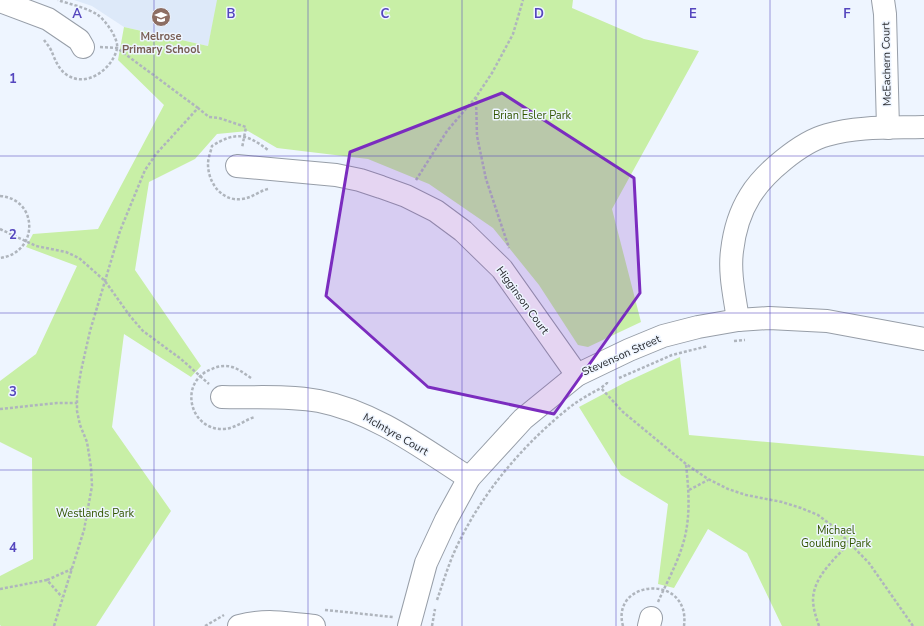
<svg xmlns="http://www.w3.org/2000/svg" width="924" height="626" font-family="'Nunito Sans',sans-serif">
<rect width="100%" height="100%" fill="#eef5ff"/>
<polygon fill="#dde9f9" points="74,0 217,0 217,4 208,46 124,27 92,6"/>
<g fill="#c8efa6">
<polygon points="217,0 573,0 572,8 644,39 699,51 612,209 641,322 588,347 578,345 539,285 493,228 429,184 368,159 277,148 248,131 217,134 195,159 149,182 135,270 201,366 191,377 124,334 112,427 171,511 96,626 1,626 0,625 0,576 33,559 32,458 0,442 0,381 36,354 77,266 26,247 33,234 98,229 164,105 118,60 124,27 208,46"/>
<polygon points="680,357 689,435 924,456 924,626 782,626 747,553 708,529 674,588 658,584 668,504 621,475 579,407 626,382"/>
</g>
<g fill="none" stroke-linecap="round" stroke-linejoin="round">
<g stroke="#979ea8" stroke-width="24">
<g id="minor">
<polyline points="883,0 885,14 888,128"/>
<polyline points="0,1 48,19 79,40 83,47"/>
<polyline points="237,166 336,175 360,180 381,187 406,196 436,211 463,231 502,269 577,375"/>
<path d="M738,320C735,298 729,274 732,251C734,233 740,212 750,196C764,173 801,142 827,135C858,126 892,128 924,127"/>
<path d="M222,397C253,398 287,395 319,401C375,412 422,448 469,478"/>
<path d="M239,626C264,619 289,623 314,626"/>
<polyline points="409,626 426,563 446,520 469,478 523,419 577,375 629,350 663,336 698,327 738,320 769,318 827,321 924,339"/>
<polyline points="649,626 651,618"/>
</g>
</g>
<g stroke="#afb5bd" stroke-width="2.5" stroke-dasharray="3 2" stroke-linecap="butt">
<path d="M44,40C46,43 49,46 51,50C55,59 58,69 67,75C87,88 112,69 117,49C119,39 106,21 98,15C88,8 69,4 58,0"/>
<polyline points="100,47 117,48 198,108"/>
<polyline points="476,97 477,136 486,179 509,248"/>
<polyline points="416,180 447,131 476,97 492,73 513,34 523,0"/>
<path d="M268,189C259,191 252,198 242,199C222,202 208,183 208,164C208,158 211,151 212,146C236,131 247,134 268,150"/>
<path d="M0,196C39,199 39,253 0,258"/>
<polyline points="0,229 36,246 66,252 79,258 105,281 130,316 143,331 181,359 209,384"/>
<polyline points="734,341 745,340"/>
<path d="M251,378C245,374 239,369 232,367C225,365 218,366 212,369C178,381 189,430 223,429C235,429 244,420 255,417"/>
<polyline points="619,378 672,355 708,346"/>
<polyline points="607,382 607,383 601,388 623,412 686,464 708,479 728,489 746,495 782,502 801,508 818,515 834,527 869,563 913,626"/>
<polyline points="0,409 57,403 77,403"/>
<polyline points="689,490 708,480"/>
<polyline points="47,580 72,569"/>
<polyline points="0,589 47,580 62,597"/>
<path d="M437,600C444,580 450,559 460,540C486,488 525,443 570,407C579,400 590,394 601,388"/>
<path d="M658,602C666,584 676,566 682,547C691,520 689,493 686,464"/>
<polyline points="325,610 393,617"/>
<polyline points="54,626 84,530 92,486 91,467 87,442 80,425 77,411 77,395 81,371 90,331 120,231 145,170 156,154 198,108 209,117 219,118 246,127 242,148"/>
<polyline points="205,626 224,615"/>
<polyline points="432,626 435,609"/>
<path d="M623,626C610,579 691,573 684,626"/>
<path d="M819,626C816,617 813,608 813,599C814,576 835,559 849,543"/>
</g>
<use href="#minor" stroke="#fff" stroke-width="22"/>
</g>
<path fill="#7b2cbf" fill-opacity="0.2" stroke="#7b2cbf" stroke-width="3" stroke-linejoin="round" d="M502,93L634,178L640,293L554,414L428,387L326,296L350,152Z"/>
<path fill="none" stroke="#5546be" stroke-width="1" stroke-opacity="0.55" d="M154,0V626M308,0V626M462,0V626M616,0V626M770,0V626M0,156H924M0,313H924M0,470H924"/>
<defs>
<g id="school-disc" transform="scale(1)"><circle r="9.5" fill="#8d6e63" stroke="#eef5ff"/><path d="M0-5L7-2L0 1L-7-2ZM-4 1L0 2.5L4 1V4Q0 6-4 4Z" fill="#fff"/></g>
</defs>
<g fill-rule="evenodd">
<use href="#school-disc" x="161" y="17"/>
</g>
<g text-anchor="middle" stroke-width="3" stroke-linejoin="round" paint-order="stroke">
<g font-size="11" font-weight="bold" fill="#785e54" stroke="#eef5ff">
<text x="161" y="40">Melrose<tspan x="161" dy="13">Primary School</tspan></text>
</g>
<g font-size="11" fill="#27292d" stroke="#eef5ff">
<text transform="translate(886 64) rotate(-91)" y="4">McEachern Court</text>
<text transform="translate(523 300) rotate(54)" y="4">Higginson Court</text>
<text transform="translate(621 355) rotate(-24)" y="4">Stevenson Street</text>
<text transform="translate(396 434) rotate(30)" y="4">McIntyre Court</text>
</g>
<g font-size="11" fill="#325500" stroke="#eef5ff">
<text x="532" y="119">Brian Esler Park</text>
<text x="95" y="517">Westlands Park</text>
<text x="836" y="534">Michael<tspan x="836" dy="13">Goulding Park</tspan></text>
</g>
</g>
<g font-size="13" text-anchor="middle" font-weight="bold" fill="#5546be" stroke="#eef5ff" stroke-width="3" stroke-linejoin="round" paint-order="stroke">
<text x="77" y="18">A</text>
<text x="231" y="18">B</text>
<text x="385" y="18">C</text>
<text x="539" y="18">D</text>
<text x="693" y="18">E</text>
<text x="847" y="18">F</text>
<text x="13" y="83">1</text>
<text x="13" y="239">2</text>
<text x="13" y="396">3</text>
<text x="13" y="552">4</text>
</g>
</svg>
